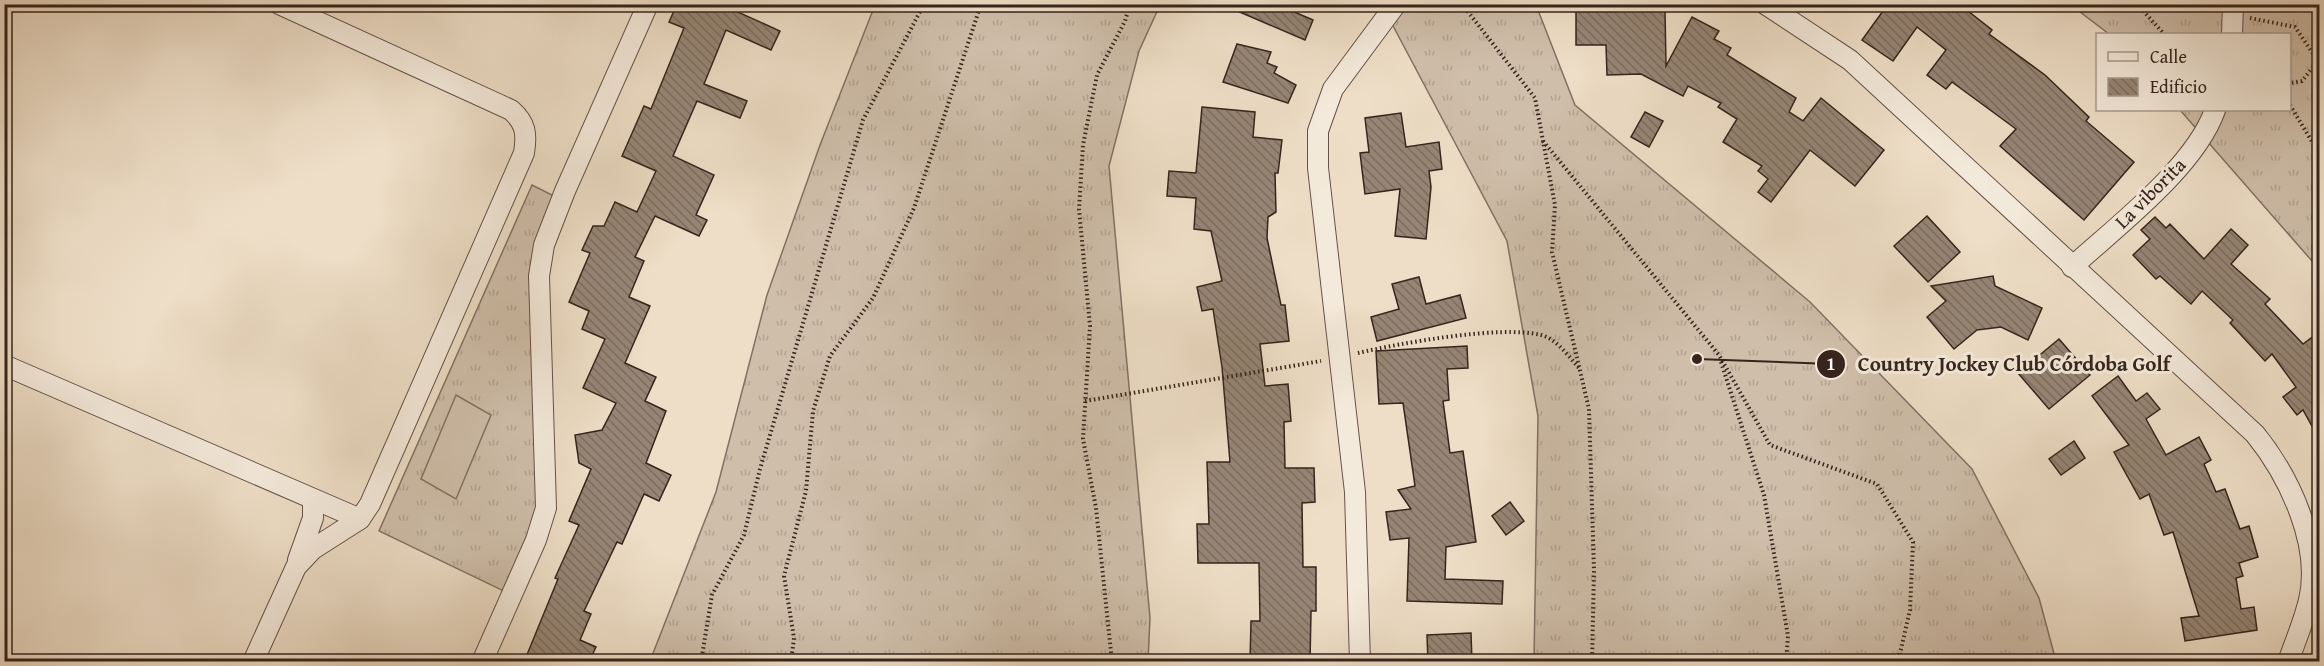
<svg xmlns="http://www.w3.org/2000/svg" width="2324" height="666" font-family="'Gentium Book Plus',serif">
<defs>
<pattern id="grass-tufts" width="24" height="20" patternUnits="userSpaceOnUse" patternTransform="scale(1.5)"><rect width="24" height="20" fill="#cfbeaa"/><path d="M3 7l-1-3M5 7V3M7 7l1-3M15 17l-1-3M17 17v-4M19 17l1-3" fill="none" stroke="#b2a392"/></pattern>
<pattern id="building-back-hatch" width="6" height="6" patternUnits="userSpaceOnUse" patternTransform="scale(1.5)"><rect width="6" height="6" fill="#968575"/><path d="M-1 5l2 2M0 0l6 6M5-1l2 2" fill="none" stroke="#7b6d5f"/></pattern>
</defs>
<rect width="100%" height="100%" fill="#eedec7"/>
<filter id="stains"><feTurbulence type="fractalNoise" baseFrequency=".00333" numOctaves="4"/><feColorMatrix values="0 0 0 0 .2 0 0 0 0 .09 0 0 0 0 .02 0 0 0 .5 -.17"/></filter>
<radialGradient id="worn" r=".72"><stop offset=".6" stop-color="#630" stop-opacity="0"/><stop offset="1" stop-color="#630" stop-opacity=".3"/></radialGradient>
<g fill="url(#grass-tufts)" stroke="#827164" stroke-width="1.5">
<polygon points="875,5 1160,5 1139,51 1109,166 1150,618 1148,661 650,661 716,492 767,295 820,145"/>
<polygon points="1382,5 1536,5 1575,105 1810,302 1972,469 2039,598 2056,661 1534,661 1538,416 1507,241"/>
<polygon points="2071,5 2319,5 2319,269 2180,110 2290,110 2290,34 2109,34"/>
<polygon points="532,185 562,200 544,245 546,508 512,595 379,531"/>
</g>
<polygon fill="#cfbeaa" stroke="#827164" stroke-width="1.5" points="456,395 491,415 456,499 421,479"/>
<g fill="url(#building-back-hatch)" stroke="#36241d" stroke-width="1.5">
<polygon points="677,4 720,4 780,31 771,50 726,30 704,84 747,101 740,118 697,101 673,156 714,175 696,215 707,220 699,236 655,216 635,257 644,261 629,297 650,306 625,363 656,377 645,401 666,411 646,463 671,475 659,501 644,494 622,544 617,542 584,611 591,614 580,640 596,647 589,662 524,662 558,579 555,578 579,525 569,521 591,469 579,463 575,435 602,430 616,403 583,388 605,339 582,329 589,311 569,302 590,253 582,250 593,226 604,226 615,202 637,212 656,171 622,156 644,106 651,109 684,28 669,22"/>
<polygon points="1221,4 1295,4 1292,11 1313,20 1305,40"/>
<polygon points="1645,4 1645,10 1665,9 1666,66 1692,17 1719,31 1714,39 1731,48 1727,55 1796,98 1789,112 1803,121 1821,98 1884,150 1855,186 1810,150 1771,202 1758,192 1768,179 1758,171 1762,166 1723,142 1737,119 1718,107 1721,103 1688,86 1683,96 1641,74 1607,75 1606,45 1576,45 1576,6"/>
<polygon points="1888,4 1959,4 1992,30 1989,34 2045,75 2089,117 2086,121 2134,162 2084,220 2000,146 2016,129 1952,82 1946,89 1927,75 1946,50 1917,27 1893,61 1862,40"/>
<polygon points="1237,44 1271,52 1267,63 1277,67 1274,73 1296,85 1288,103 1223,82"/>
<polygon points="1202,107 1255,112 1253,137 1282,140 1278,173 1275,173 1276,212 1268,217 1267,238 1281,305 1285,305 1289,341 1260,344 1265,386 1288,384 1291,421 1284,422 1285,468 1314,468 1315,502 1302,503 1303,567 1316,567 1316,611 1311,611 1310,662 1250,662 1251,621 1260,621 1259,563 1198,563 1197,524 1209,524 1207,462 1230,462 1222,367 1213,309 1202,311 1197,287 1222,281 1211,231 1194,229 1196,198 1167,196 1169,171 1196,173"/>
<polygon points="1645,112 1663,121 1649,147 1631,137"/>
<polygon points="1401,113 1406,147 1439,142 1442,169 1429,171 1431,187 1426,239 1395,236 1400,189 1365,194 1360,153 1369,152 1365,118"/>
<polygon points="1927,216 1960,252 1928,282 1894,246"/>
<polygon points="2155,217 2166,228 2170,224 2204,259 2231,229 2248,245 2231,264 2270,299 2265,304 2303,344 2319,332 2319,439 2303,410 2297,415 2283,397 2296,387 2272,354 2265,361 2230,323 2233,320 2202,291 2191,304 2160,276 2156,279 2133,255 2150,239 2141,230"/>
<polygon points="1993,276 1995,286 2042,308 2028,340 2001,327 1977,330 1954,349 1927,317 1946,301 1931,286"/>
<polygon points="1419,277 1426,304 1460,295 1466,318 1377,341 1371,317 1399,309 1392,284"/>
<polygon points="2059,339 2090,375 2049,409 2018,373"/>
<polygon points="1467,346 1468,368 1447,369 1449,400 1443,401 1450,453 1463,451 1476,542 1446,547 1445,579 1503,581 1502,604 1407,601 1409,538 1390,540 1386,512 1411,509 1398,490 1415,486 1403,403 1379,404 1376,351"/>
<polygon points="2118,376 2136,401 2147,393 2160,409 2146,419 2166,455 2199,437 2211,460 2204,464 2216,492 2225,489 2240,529 2249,526 2258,557 2239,563 2243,576 2236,578 2241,609 2254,607 2257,630 2185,641 2181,618 2199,616 2173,532 2164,535 2149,494 2140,499 2114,452 2129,445 2092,396"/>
<polygon points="2074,441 2085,458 2061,475 2049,459"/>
<polygon points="1510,502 1524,521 1506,535 1492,516"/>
<polygon points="1471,633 1472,662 1428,662 1427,635"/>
</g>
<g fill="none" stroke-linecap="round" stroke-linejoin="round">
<g stroke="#645248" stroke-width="22">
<g id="minor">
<path d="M1765,4L1850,60L2255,434C2289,476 2322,545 2309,600C2304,621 2295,642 2288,662"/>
<polyline points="2232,34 2233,4"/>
<path d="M2072,267C2117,226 2195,167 2215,110"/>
<polyline points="4,365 360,519"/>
<polyline points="298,560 313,518 313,500"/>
<path d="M253,662L296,567L313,549L360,519L370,504L524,153C527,134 526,123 511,110L279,4"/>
<polyline points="482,662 536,540 546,508 539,276 544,245 565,191 648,4"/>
<polyline points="1360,662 1355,492 1318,168 1318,131 1333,89 1396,4"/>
</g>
</g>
<g stroke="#36241d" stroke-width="4" stroke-dasharray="1.5 3" stroke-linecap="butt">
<polyline points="1462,4 1535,98 1555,205 1552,252 1589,409 1594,571 1592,662"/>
<polyline points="2137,4 2164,34"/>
<polyline points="2250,18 2295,27 2318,61 2302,81 2290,83"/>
<polyline points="2290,105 2320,155"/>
<polyline points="1543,141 1719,355 1770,445 1877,484 1913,542 1910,610 1898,662"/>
<path d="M1358,353C1401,343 1500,325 1541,335C1557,339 1568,356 1579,368"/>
<polyline points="1721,362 1764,495 1788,636 1786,662"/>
<polyline points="1085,401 1321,361"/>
<polyline points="701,662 712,595 744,535 760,469 863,120 924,4"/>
<polyline points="791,662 794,638 784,576 806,491 813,411 830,356 873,298 914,208 981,4"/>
<polyline points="1112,662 1096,508 1083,439 1090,326 1079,209 1083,145 1097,75 1125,21 1130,4"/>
</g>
<use href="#minor" stroke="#f4eadb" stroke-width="20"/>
</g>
<g text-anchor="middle" stroke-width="6" stroke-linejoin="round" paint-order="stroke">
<g font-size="20" fill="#36241d" stroke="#f4eadb">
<text transform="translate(2150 193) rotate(-45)" y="7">La viborita</text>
</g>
</g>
<path fill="none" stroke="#36241d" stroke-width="2" d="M1697 359L1831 364"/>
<g fill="#36241d" stroke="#f4eadb" stroke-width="2">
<circle cx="1697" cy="359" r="6"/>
<circle cx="1831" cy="364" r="15"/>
</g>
<g font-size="18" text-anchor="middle" font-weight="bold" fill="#fff">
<text x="1831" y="370">1</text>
</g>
<g font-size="21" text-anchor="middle" font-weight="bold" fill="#36241d" stroke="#f4eadb" stroke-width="6" stroke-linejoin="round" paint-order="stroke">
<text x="2014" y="371">Country Jockey Club Córdoba Golf</text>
</g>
<rect width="2324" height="666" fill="none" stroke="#eedec7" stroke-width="24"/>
<rect x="6" y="6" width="2312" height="654" fill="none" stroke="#36241d" stroke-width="3"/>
<rect x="12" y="12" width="2300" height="642" fill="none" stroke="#36241d" stroke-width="1.5"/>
<rect x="2096" y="33" width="195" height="78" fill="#f4eadb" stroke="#a89b8f" stroke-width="1.5"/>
<rect x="2108" y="52" width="30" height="9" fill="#f4eadb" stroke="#a89b8f" stroke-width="1.5"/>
<text x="2150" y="63" font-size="18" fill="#36241d">Calle</text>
<rect x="2108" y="78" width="30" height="18" fill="url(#building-back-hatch)" stroke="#a89b8f" stroke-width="1.5"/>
<text x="2150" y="93" font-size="18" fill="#36241d">Edificio</text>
<rect width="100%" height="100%" filter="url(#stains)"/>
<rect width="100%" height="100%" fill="url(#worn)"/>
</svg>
